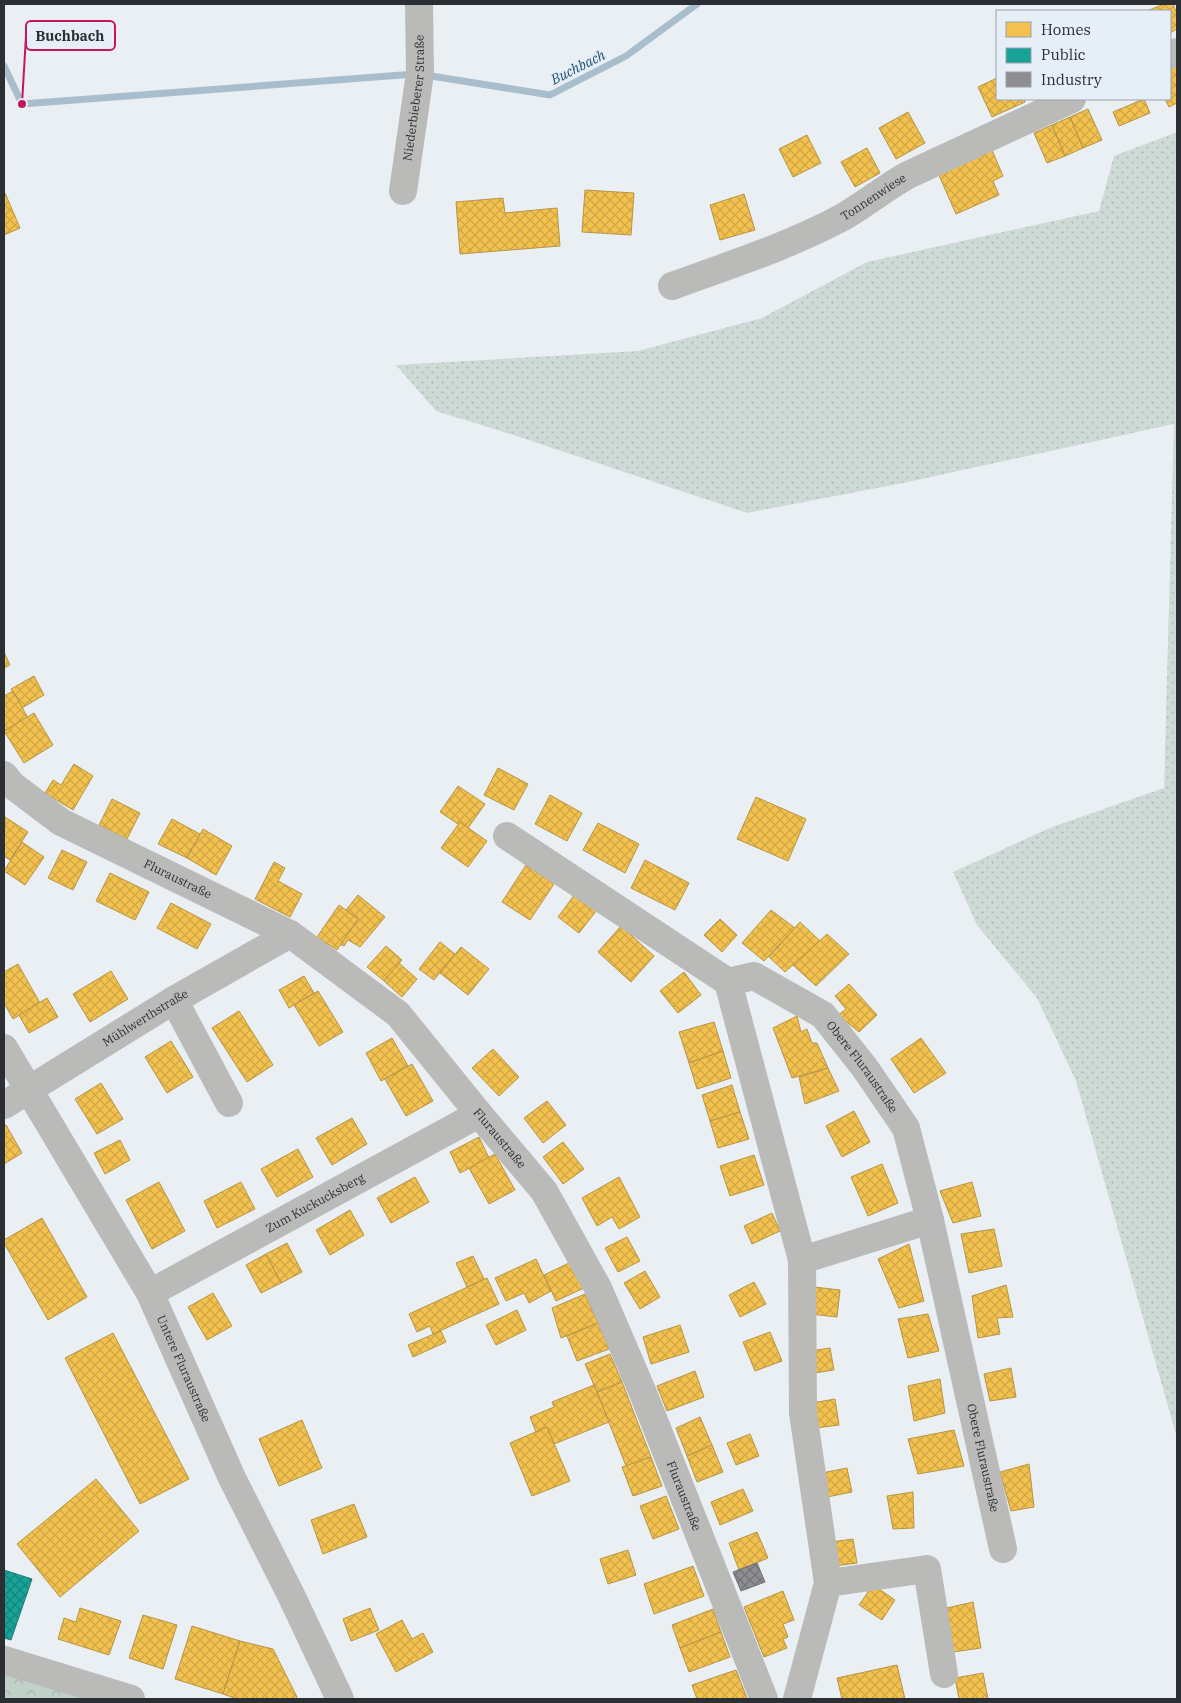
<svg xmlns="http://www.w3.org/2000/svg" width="1181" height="1703" font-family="'IBM Plex Serif',serif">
<defs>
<pattern id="grass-dots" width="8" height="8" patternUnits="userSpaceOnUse" patternTransform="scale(1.25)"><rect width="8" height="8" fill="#cedad5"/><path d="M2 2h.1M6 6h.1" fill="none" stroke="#b1bbb7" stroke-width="1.8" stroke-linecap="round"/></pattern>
<pattern id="forest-crowns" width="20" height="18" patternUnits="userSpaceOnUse" patternTransform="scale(1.25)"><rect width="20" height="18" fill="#c0d1c9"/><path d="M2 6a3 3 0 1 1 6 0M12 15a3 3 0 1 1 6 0" fill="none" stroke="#a5b4ad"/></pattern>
<pattern id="homes-cross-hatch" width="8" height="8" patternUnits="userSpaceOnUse" patternTransform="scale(1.25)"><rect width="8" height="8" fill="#f2c14e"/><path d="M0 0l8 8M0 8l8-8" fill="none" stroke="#d0a645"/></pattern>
<pattern id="public-cross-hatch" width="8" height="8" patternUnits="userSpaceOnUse" patternTransform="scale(1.25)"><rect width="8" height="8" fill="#17a398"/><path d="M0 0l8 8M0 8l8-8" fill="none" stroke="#15857d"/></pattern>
<pattern id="industry-cross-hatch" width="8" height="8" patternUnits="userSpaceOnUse" patternTransform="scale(1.25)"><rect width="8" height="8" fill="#8d8d92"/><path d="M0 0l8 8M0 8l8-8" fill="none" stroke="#737478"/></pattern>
</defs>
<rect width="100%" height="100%" fill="#eaeff4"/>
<polygon fill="url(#grass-dots)" points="1177,132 1177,1438 1076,1081 1037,998 977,925 953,872 1052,827 1164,788 1174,424 903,483 747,513 507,433 436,411 396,365 638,351 762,318 867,262 1099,211 1114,156"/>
<polygon fill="url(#forest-crowns)" points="4,1670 94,1699 4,1699"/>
<g fill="url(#homes-cross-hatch)" stroke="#b69546">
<polygon points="1164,4 1173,4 1177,14 1177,29 1170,33 1170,11 1147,11"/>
<polygon points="1177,66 1177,103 1169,107 1165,99 1170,99 1170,69"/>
<polygon points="997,78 997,99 1024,99 1025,102 992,117 978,87"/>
<polygon points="1144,99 1150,113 1119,126 1113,112"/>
<polygon points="1088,109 1102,140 1083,148 1070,117"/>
<polygon points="908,112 925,143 896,159 879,128"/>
<polygon points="1070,117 1083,148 1065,156 1052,125"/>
<polygon points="1052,125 1065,156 1047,163 1034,133"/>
<polygon points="807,135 821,163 793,177 779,149"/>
<polygon points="867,148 880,173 855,187 841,162"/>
<polygon points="992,150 1003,176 993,181 999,195 956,214 938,173"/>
<polygon points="585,190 634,193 631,235 582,232"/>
<polygon points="5,193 20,228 4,235 4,194"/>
<polygon points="744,194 755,230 720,240 710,205"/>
<polygon points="503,198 505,213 557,208 560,246 460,254 456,202"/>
<polygon points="4,652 10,665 4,668"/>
<polygon points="34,676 44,695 22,708 11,689"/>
<polygon points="13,691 28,718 4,731 4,696"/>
<polygon points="34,713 53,745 24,763 4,731"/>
<polygon points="74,764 93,776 73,810 45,793 53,780 61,785"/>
<polygon points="498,768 528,784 514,810 484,795"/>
<polygon points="458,786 485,804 468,828 460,822 458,824 440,812"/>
<polygon points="550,795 582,813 567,841 535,824"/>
<polygon points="756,797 806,819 788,861 737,839"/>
<polygon points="112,799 140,813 127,839 99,825"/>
<polygon points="5,817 28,832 10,860 4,856"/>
<polygon points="172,819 200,834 187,858 158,844"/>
<polygon points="460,822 487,841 468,867 441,848"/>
<polygon points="598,823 639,844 625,873 583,850"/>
<polygon points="203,829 232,846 216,875 187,858"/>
<polygon points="22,842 44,857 25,885 4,871"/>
<polygon points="62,850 87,862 73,890 48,878"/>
<polygon points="645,860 689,883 675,910 631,888"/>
<polygon points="274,862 285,868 278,881 302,894 290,917 255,899"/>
<polygon points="526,865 554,884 530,920 502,902"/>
<polygon points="110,873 149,892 135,920 96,901"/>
<polygon points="575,894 597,910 579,933 558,917"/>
<polygon points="358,895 385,917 360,947 348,940 344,946 340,944 358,919 346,910"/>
<polygon points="171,903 211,924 197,949 157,928"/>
<polygon points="339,905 358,919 337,950 317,937"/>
<polygon points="771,910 795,928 764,961 742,943"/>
<polygon points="720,919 737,935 722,952 704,935"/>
<polygon points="800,922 820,941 785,972 769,957"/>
<polygon points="621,926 654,956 631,982 598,952"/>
<polygon points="827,934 849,954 816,986 793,965"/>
<polygon points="440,942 455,954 434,980 419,969"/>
<polygon points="386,946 402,960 384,981 367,967"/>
<polygon points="461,947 489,969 468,995 440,973"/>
<polygon points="399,963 417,979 402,997 384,981"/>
<polygon points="18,964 40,1003 13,1019 4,1003 4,972"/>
<polygon points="111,971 128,999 90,1022 73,994"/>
<polygon points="684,972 701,995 678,1013 660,991"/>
<polygon points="304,976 314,993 289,1008 279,990"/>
<polygon points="849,984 877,1015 859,1032 838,1015 846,1009 835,996"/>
<polygon points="318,991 343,1032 319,1046 294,1005"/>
<polygon points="47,998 58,1017 29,1033 19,1015"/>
<polygon points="239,1011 273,1065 247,1082 212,1028"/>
<polygon points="797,1016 801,1032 807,1029 812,1043 817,1043 828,1068 792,1078 773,1028"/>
<polygon points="714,1022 723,1051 689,1063 679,1032"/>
<polygon points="392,1038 408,1066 381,1081 366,1053"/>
<polygon points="921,1038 946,1073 914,1093 891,1059"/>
<polygon points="171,1041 193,1077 167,1093 145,1057"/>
<polygon points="493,1049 519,1077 499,1096 472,1068"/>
<polygon points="723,1051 731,1078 697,1089 689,1063"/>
<polygon points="412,1064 433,1101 406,1116 385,1079"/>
<polygon points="828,1068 839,1091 805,1104 799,1077"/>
<polygon points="101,1083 123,1119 97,1134 75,1099"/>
<polygon points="732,1085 740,1112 710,1121 702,1095"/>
<polygon points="547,1101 566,1125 543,1143 524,1118"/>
<polygon points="854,1111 870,1142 842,1157 826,1126"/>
<polygon points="740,1112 749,1139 718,1148 710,1121"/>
<polygon points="352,1118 367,1144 332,1165 316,1138"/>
<polygon points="6,1125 22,1153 4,1164 4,1126"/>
<polygon points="479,1137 489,1158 460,1173 450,1152"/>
<polygon points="120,1140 130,1160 105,1174 94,1153"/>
<polygon points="563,1142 584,1169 563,1184 543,1157"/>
<polygon points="298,1149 313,1177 277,1197 261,1169"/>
<polygon points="495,1154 515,1190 489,1204 469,1168"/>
<polygon points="754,1155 764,1185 730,1196 720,1166"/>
<polygon points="882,1164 898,1203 868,1216 851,1177"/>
<polygon points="415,1177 429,1202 391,1223 377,1198"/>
<polygon points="619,1177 640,1217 619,1229 612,1217 597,1226 582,1198"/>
<polygon points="159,1182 185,1231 152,1249 126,1200"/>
<polygon points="241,1182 255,1209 217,1228 204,1201"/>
<polygon points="972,1182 981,1216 953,1223 940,1191"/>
<polygon points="350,1210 364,1235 330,1255 316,1230"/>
<polygon points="772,1213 780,1231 752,1244 744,1226"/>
<polygon points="42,1218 87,1297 48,1320 4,1243 4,1240"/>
<polygon points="994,1229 1002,1266 969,1273 961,1234"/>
<polygon points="627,1237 640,1261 618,1272 605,1248"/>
<polygon points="287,1243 302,1272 281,1283 266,1254"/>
<polygon points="909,1244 924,1301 899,1308 878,1259"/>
<polygon points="266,1254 281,1283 261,1293 246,1265"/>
<polygon points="473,1256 484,1279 467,1287 456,1263"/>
<polygon points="536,1259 551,1291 529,1303 524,1293 506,1301 495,1278"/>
<polygon points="571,1262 584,1288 556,1301 544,1275"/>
<polygon points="645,1271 660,1297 640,1309 624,1283"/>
<polygon points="487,1278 499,1304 433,1334 430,1326 417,1332 409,1314"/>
<polygon points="754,1282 766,1304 740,1317 729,1295"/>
<polygon points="1006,1285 1013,1317 997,1318 1000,1334 978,1338 972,1296"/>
<polygon points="814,1287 840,1290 837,1317 810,1314"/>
<polygon points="213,1293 232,1326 207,1340 188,1307"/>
<polygon points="585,1294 598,1323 561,1338 552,1308"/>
<polygon points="517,1310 526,1330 496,1345 486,1325"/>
<polygon points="928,1314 939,1351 908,1358 898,1319"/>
<polygon points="598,1323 609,1349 577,1361 567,1336"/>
<polygon points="680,1325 689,1352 651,1364 643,1337"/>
<polygon points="441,1331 446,1342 413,1357 408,1345"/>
<polygon points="770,1332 782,1361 755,1371 743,1342"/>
<polygon points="113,1333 189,1479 140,1504 65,1358"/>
<polygon points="830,1348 834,1370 814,1373 810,1351"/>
<polygon points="610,1354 622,1382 597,1392 585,1364"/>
<polygon points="1011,1368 1016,1397 990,1401 984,1374"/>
<polygon points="695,1371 704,1397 667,1411 657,1386"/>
<polygon points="940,1379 945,1413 914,1421 908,1386"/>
<polygon points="622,1382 651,1457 626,1466 597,1392"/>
<polygon points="594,1385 609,1422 554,1444 547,1427 536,1432 530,1417 554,1407 552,1402"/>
<polygon points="835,1399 839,1425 816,1428 812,1403"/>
<polygon points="700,1417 712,1445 687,1456 676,1428"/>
<polygon points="302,1420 322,1468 279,1486 259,1439"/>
<polygon points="547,1427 570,1481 532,1496 510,1443"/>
<polygon points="954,1430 964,1466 918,1474 908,1439"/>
<polygon points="750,1434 759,1456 736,1465 727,1443"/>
<polygon points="712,1445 723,1472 697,1482 687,1456"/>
<polygon points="651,1457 662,1486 633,1496 622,1467"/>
<polygon points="1029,1464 1034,1507 1011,1511 1000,1472"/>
<polygon points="847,1468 852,1492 827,1497 822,1473"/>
<polygon points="96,1479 139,1531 60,1597 17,1544"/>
<polygon points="743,1489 753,1511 720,1525 711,1502"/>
<polygon points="913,1492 914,1528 893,1529 887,1496"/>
<polygon points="666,1496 679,1529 653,1539 640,1506"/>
<polygon points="354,1504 367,1537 323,1554 311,1520"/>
<polygon points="757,1532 768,1558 739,1570 729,1543"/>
<polygon points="853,1539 857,1563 834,1566 831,1542"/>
<polygon points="628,1550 636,1575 608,1584 600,1559"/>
<polygon points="693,1566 704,1596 654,1614 644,1584"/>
<polygon points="873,1585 895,1600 882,1620 859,1605"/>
<polygon points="783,1591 794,1620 783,1624 788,1637 783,1639 787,1648 764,1657 744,1607"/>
<polygon points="973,1602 981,1648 953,1652 947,1608"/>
<polygon points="80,1608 121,1621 109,1655 58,1639 64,1618 76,1622"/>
<polygon points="370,1608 379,1630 351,1641 343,1619"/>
<polygon points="713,1609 721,1632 680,1648 672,1625"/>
<polygon points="143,1615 177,1625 163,1669 129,1658"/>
<polygon points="402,1620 412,1639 423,1633 433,1652 396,1672 376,1634"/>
<polygon points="192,1626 240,1641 223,1694 175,1679"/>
<polygon points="721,1632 730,1657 689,1672 680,1648"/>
<polygon points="240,1641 273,1649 297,1697 296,1699 237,1699 223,1694"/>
<polygon points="897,1665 905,1699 842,1699 837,1678"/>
<polygon points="736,1670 747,1698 742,1699 697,1699 692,1685"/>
<polygon points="983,1673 988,1699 959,1699 955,1678"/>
</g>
<polygon fill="url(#public-cross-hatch)" stroke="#1d8079" points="4,1570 32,1579 11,1640 4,1638"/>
<polygon fill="url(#industry-cross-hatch)" stroke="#707075" points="757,1563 765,1582 741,1591 733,1572"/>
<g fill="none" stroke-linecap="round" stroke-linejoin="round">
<g stroke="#a9becd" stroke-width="7">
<polyline points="4,66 22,104 415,74"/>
<polyline points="425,75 550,95 626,56 697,4"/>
</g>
<g stroke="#babab9" stroke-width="28">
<polyline points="1170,55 1177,52"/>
<path id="s1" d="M403,191L420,73L419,4"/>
<path id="s2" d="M672,286C730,265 789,246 843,217C865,204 885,188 908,175L1072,99"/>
<path id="s3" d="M4,775L12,785L61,822L290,934L398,1014L479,1114L544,1191L598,1288L643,1393L764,1699"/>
<polyline points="507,836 728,982 802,1260 803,1413 828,1583 797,1699"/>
<path id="s4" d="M728,982L754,976L823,1015L865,1068L906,1128L930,1220L1003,1549"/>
<polyline points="174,1000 229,1103"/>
<path id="s5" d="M4,1048L150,1293L232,1478L291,1595L340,1699"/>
<path id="s6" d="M4,1105L174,1000L290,934"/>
<polyline points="802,1260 930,1220"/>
<path id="s7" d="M150,1293L479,1114"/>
<polyline points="828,1583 927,1569 944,1674"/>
<polyline points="4,1660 131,1699"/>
</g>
</g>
<g text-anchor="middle" stroke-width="5" stroke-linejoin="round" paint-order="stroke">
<g font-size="12" fill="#2b2e32" stroke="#e6eef8">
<text dy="4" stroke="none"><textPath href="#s1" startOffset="94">Niederbieberer Straße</textPath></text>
<text dy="4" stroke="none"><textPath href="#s2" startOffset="221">Tonnenwiese</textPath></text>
<text dy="4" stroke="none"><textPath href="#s3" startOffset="204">Fluraustraße</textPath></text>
<text dy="4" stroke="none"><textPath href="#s6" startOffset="166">Mühlwerthstraße</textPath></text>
<text dy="4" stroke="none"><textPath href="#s4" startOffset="171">Obere Fluraustraße</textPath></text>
<text dy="4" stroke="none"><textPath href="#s3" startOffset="624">Fluraustraße</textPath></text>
<text dy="4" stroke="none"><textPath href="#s7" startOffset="188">Zum Kuckucksberg</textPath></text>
<text dy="4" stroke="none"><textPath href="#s5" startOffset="368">Untere Fluraustraße</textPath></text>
<text dy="4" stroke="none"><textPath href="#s4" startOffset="585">Obere Fluraustraße</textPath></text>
<text dy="4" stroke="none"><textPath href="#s3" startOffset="1029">Fluraustraße</textPath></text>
</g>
<g font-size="14" font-style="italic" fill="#1e506d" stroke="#e6eef8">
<text transform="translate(578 67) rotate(-27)" y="5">Buchbach</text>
</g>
</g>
<path fill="none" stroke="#c2185b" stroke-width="2" d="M22 104L26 36"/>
<circle fill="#c2185b" stroke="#e6eef8" stroke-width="2" cx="22" cy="104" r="5"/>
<rect fill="#e6eef8" stroke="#c2185b" stroke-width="2" x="26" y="21" width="89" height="29" rx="5"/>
<g font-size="14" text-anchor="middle" font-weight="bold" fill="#2b2e32">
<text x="70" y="41">Buchbach</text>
</g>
<rect width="1181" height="1703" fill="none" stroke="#2b2e32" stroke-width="10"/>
<rect x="996" y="10" width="175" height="90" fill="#e6eef8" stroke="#9ba1a9"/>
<rect x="1006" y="22" width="25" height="15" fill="#f2c14e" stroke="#9ba1a9"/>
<text x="1041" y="35" font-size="15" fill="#2b2e32">Homes</text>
<rect x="1006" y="48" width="25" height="15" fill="#17a398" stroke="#9ba1a9"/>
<text x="1041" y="60" font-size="15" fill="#2b2e32">Public</text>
<rect x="1006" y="72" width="25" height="15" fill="#8d8d92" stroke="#9ba1a9"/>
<text x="1041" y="85" font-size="15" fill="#2b2e32">Industry</text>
</svg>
